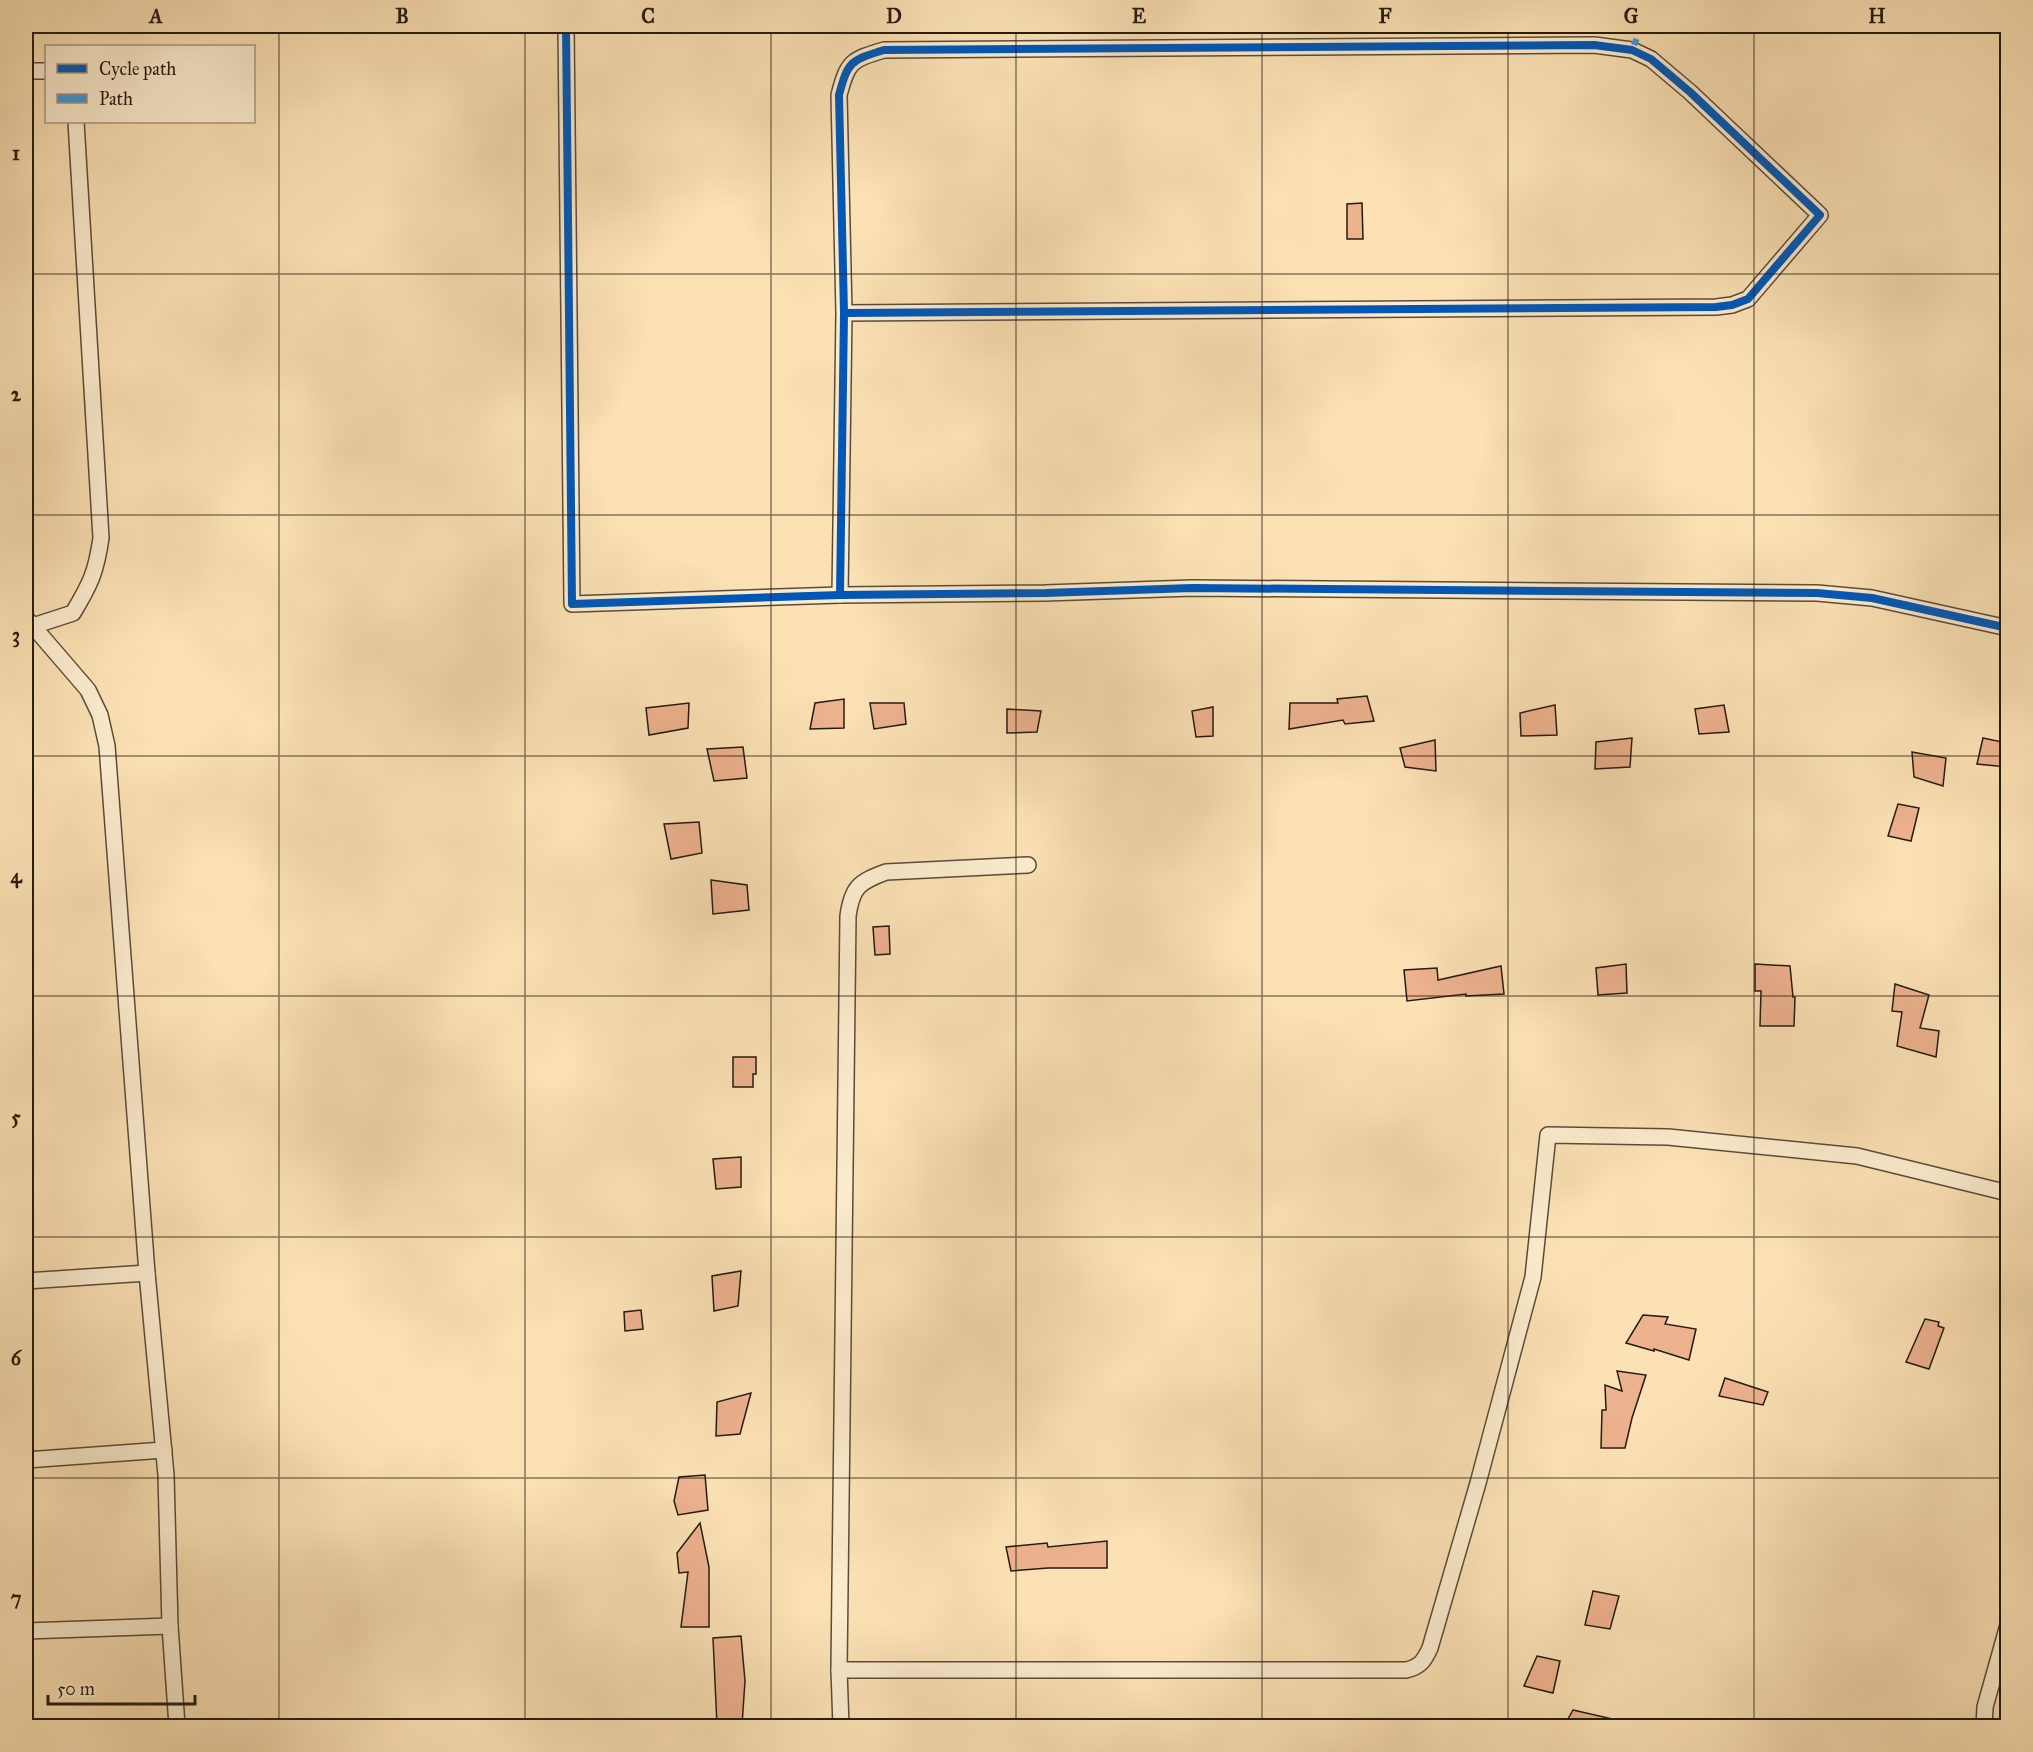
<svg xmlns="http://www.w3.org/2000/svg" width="2033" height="1752" font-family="'IM FELL Great Primer',serif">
<rect width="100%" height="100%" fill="#fbe1b4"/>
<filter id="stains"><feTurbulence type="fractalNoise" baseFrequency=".00333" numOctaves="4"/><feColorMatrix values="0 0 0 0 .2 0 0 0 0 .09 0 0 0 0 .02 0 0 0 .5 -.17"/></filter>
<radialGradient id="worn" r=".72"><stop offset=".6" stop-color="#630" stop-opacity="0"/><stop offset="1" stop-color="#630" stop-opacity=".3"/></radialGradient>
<g fill="#edb28e" stroke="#251b10" stroke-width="1.5">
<polygon points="1362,203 1363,239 1347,239 1347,204"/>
<polygon points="1367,696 1374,721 1345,724 1343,720 1289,729 1290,703 1338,703 1337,699"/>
<polygon points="844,699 844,728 810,729 815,703"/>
<polygon points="689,703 688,728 649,735 646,708"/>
<polygon points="870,703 904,703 906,724 874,729"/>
<polygon points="1555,705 1557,735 1521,736 1520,713"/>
<polygon points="1724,705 1729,732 1699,734 1695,709"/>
<polygon points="1213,707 1213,736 1196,737 1192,711"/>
<polygon points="1007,709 1041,711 1037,732 1007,733"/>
<polygon points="1632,738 1630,767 1595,769 1596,742"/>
<polygon points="1983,738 2007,743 2007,767 1977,764"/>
<polygon points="1435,740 1436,771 1405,767 1400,748"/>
<polygon points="743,747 747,778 714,781 707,749"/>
<polygon points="1912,752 1946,758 1943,786 1914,777"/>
<polygon points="1898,804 1919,808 1911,841 1888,836"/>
<polygon points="699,822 702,853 671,859 664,824"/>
<polygon points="711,880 747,885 749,910 713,914"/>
<polygon points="889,926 890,954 875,955 873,927"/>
<polygon points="1626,964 1627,993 1598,995 1596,968"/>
<polygon points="1755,964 1790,966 1793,997 1795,997 1794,1026 1760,1026 1761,991 1755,991"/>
<polygon points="1501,966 1504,994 1466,996 1466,994 1407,1001 1404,970 1437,968 1438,980"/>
<polygon points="1895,984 1929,995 1920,1028 1939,1031 1936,1057 1897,1046 1902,1012 1892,1011"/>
<polygon points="733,1057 756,1057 756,1074 753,1074 753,1087 733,1087"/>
<polygon points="741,1157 741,1187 716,1189 713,1159"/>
<polygon points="741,1271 738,1306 714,1311 712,1276"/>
<polygon points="641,1310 643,1329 625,1331 624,1312"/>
<polygon points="1643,1315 1668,1317 1665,1324 1696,1329 1689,1360 1654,1349 1654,1351 1626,1343"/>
<polygon points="1925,1319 1939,1322 1938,1326 1944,1328 1929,1369 1906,1362"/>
<polygon points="1617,1371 1646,1375 1632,1418 1625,1448 1601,1448 1602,1410 1606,1410 1605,1385 1622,1391"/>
<polygon points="1725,1378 1768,1392 1763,1405 1719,1396"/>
<polygon points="751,1393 740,1434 716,1436 717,1402"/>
<polygon points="705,1475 708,1510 678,1515 674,1501 679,1477"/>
<polygon points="700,1523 709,1567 709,1627 681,1627 688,1572 679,1573 677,1553"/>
<polygon points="1107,1541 1107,1568 1048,1568 1011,1571 1006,1547 1047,1543 1048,1547"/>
<polygon points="1593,1591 1619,1596 1610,1629 1585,1625"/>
<polygon points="741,1636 745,1681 742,1725 717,1726 713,1638"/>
<polygon points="1537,1656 1560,1661 1553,1693 1524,1686"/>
<polygon points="1573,1710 1617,1720 1616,1726 1564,1726"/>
</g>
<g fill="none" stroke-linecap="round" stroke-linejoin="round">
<g stroke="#5a4c39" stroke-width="18">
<g id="street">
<polyline points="566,26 572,604 840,595 1045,593 1192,588 1817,593 1872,598 2008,628"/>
<polyline points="26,71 46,71"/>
<path d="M840,595L844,313L839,95C848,61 851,60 884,50L1594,45L1632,50L1651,59L1690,92L1820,215L1748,299L1732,305L1716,307L844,313"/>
<polyline points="26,618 88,690 100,715 107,746 147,1273 166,1475 170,1626 177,1726"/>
<path d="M33,626L73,613C91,583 96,572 101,538L76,122"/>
<polyline points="26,1281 147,1273"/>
<polyline points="26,1460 164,1450"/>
<polyline points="26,1631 170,1626"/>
<path d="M839,1670H1406C1420,1667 1424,1661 1430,1648L1478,1483L1533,1277L1548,1135L1668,1137L1857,1156L2008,1193"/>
<path d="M841,1726L839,1670L848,916C852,887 859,882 886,872L1028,865"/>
<polyline points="1984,1726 1985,1707 2008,1625"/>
</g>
</g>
<use href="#street" stroke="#fcecce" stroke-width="15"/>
<polyline stroke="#3c9bde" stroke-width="6" stroke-dasharray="12 6" stroke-linecap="butt" points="1632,50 1642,26"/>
<g stroke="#fcecce" stroke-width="11">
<g id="cycleway">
<polyline points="566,26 572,604 840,595 1045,593 1192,588 1817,593 1872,598 2008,628"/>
<path d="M840,595L844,313L839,95C848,61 851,60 884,50L1594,45L1632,50L1651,59L1690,92L1820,215L1748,299L1732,305L1716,307L844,313"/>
</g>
</g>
<use href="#cycleway" stroke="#0057b8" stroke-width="8"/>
</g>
<path fill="none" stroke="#251b10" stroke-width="1.5" stroke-opacity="0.55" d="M279,26V1726M525,26V1726M771,26V1726M1016,26V1726M1262,26V1726M1508,26V1726M1754,26V1726M26,274H2008M26,515H2008M26,756H2008M26,996H2008M26,1237H2008M26,1478H2008"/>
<rect width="2033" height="1752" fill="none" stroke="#fbe1b4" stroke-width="66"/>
<rect x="45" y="45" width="210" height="78" fill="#fcecce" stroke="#a69882" stroke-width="1.5"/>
<rect x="57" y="64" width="30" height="9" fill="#0057b8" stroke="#a69882" stroke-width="1.5"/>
<text x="99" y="75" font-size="18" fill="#251b10">Cycle path</text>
<rect x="57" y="94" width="30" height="9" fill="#3c9bde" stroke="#a69882" stroke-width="1.5"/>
<text x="99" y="105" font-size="18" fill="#251b10">Path</text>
<path d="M48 1695v9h147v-9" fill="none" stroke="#251b10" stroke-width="3"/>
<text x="57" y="1695" font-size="18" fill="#251b10" stroke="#fcecce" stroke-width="4.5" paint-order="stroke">50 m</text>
<rect x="33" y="33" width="1967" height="1686" fill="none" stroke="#251b10" stroke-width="2"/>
<g font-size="20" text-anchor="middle" font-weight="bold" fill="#251b10">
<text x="156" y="23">A</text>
<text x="402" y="23">B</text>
<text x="648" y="23">C</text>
<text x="894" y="23">D</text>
<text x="1139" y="23">E</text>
<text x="1385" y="23">F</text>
<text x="1631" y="23">G</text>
<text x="1877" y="23">H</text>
<text x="16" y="160">1</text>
<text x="16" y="401">2</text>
<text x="16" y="642">3</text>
<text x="16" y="883">4</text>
<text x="16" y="1124">5</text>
<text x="16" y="1365">6</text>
<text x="16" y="1605">7</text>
</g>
<rect width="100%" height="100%" filter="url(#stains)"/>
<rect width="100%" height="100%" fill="url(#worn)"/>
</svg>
